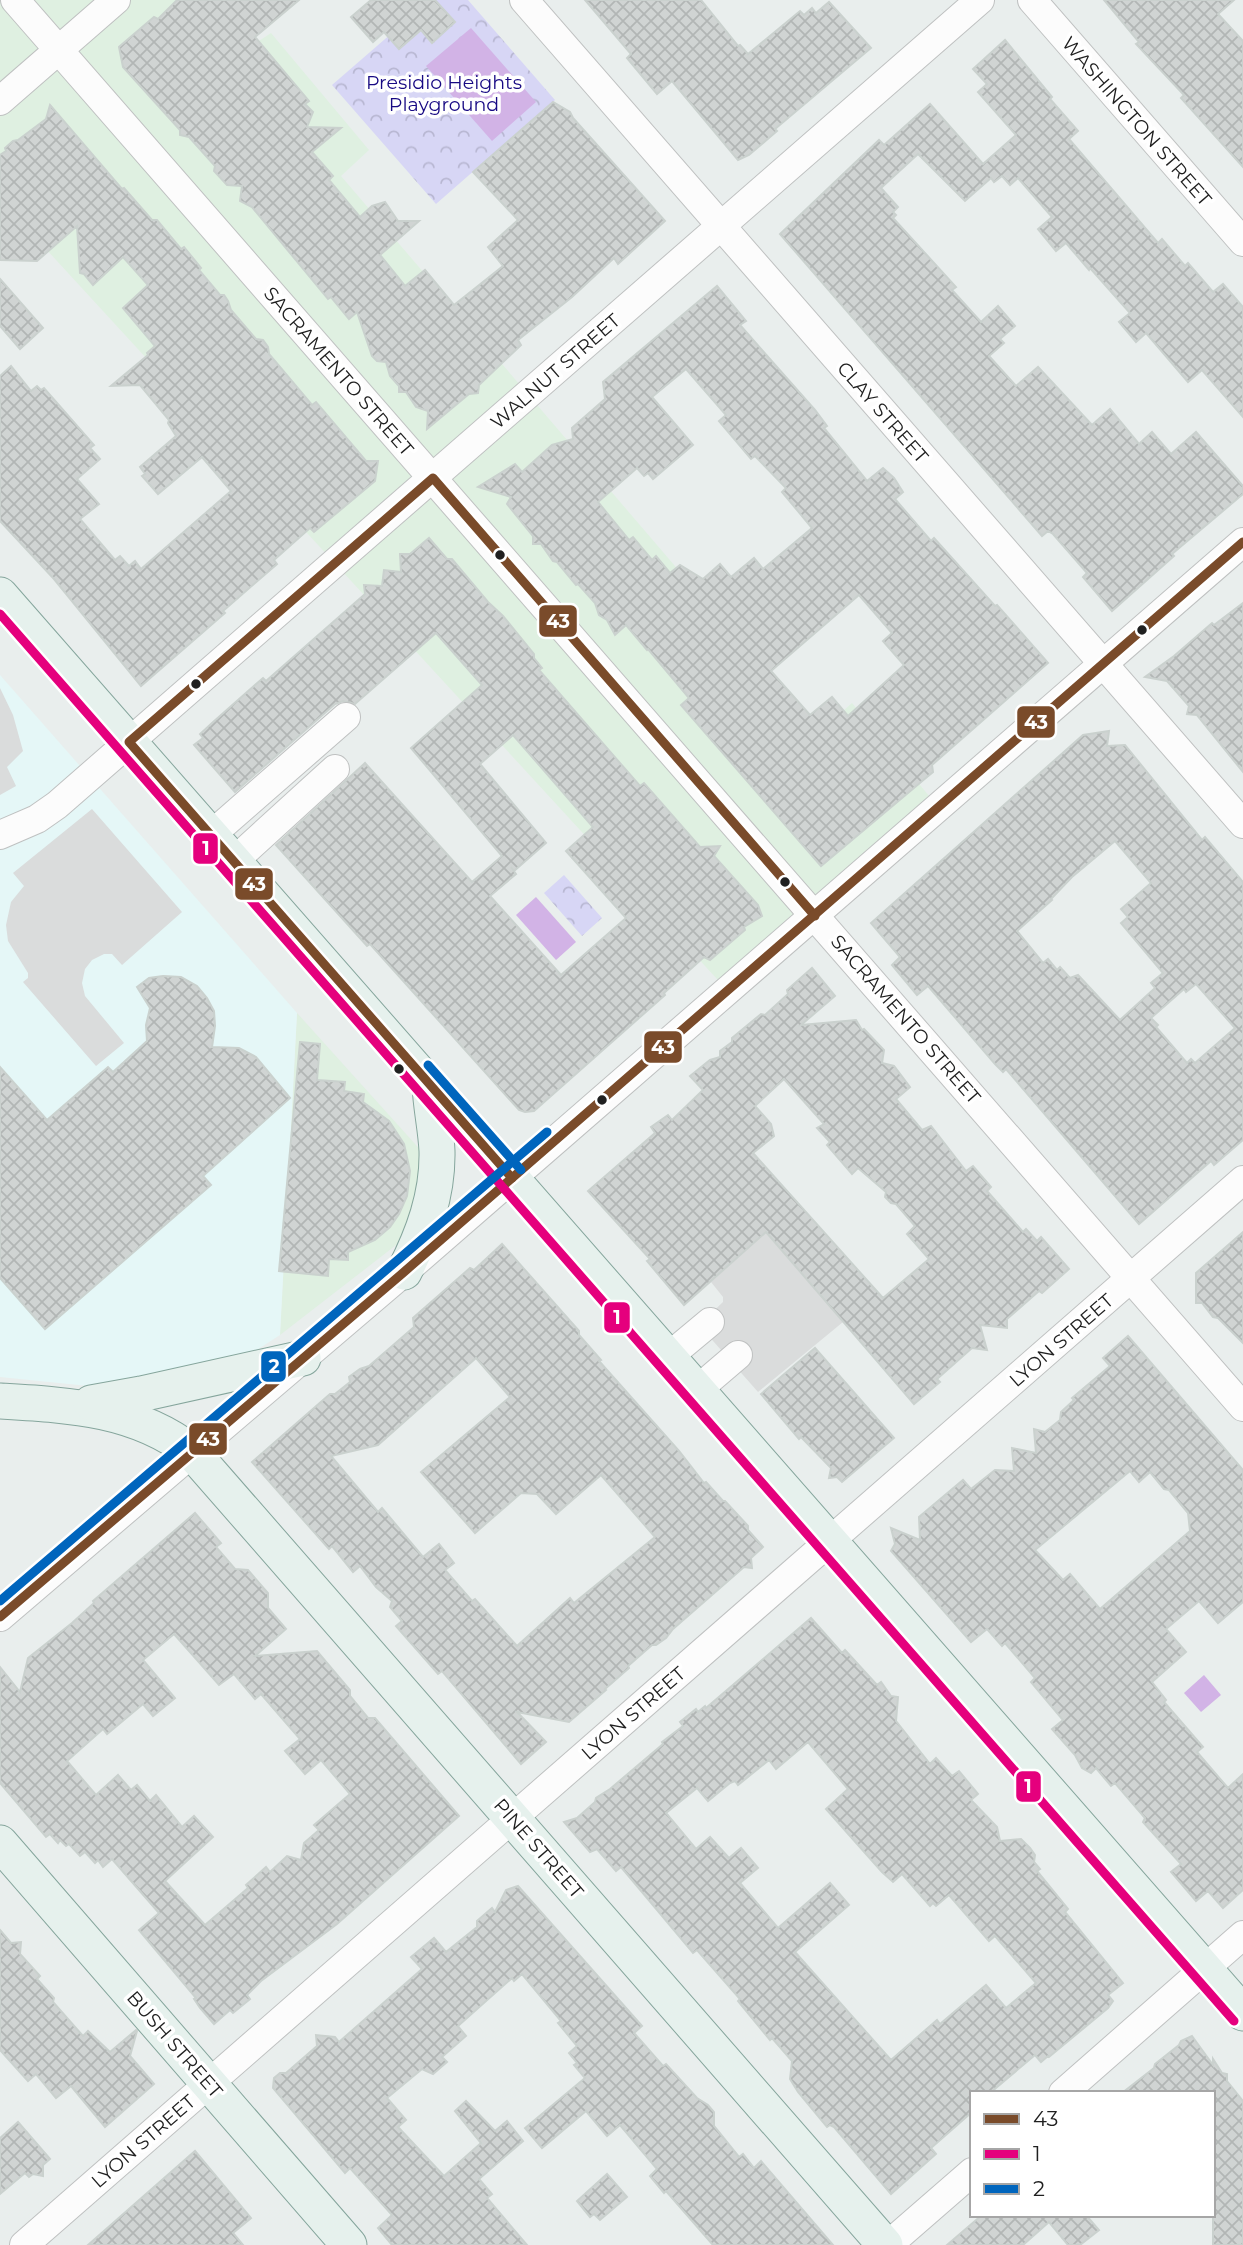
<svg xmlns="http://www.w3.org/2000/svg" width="1243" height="2245" font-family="Montserrat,sans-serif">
<defs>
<pattern id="park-crowns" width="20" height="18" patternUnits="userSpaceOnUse" patternTransform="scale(1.75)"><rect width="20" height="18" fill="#d7d6f5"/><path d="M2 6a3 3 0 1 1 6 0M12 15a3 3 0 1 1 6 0" fill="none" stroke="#b8b7d2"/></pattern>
<pattern id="building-cross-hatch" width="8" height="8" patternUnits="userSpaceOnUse" patternTransform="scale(1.75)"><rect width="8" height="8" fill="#d0d4d3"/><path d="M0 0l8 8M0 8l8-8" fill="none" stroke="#b2b6b5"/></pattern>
</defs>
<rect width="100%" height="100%" fill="#e9eeed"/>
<g fill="#dff0e1">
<polygon points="0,0 175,0 229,61 271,33 369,150 341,176 818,733 852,703 944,814 728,991 0,199"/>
<polygon points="297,1013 425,1155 409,1235 280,1335"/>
</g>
<polygon fill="#e5f7f7" points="0,675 297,1013 280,1335 230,1367 108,1388 0,1377"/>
<g fill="#dadcdc">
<polygon points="0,688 13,715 23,751 7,767 16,786 0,795"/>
<polygon points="92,809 182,912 122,965 112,954 104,954 92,960 85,969 82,983 85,996 124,1043 96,1066 23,982 28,978 28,973 8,941 6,925 11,902 24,886 13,873"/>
<polygon points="766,1232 843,1322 758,1392 699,1325 723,1302 723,1297 711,1282"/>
</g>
<g fill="url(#park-crowns)">
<polygon points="430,0 468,0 555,100 436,204 332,85"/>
<polygon points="564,875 602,918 582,936 544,893"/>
</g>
<g fill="#d2b3e6">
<polygon points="471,28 536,102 492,141 426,66"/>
<polygon points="536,897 576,942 556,960 516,915"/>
<polygon points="1204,1675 1221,1695 1201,1712 1184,1693"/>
</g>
<g fill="url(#building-cross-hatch)" stroke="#cad1ce" stroke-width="2" fill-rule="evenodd">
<polygon points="177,0 299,0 255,37 309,101 305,104 313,112 307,127 341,128 312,152 333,176 329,180 360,217 372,206 385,202 398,221 419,221 380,255 405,286 425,270 454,305 503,266 488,247 518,220 473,172 553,102 570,112 573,118 665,221 618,264 614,258 572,297 518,340 521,345 479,385 478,393 469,394 427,429 428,411 416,407 406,392 399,392 399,386 390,376 386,362 377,361 372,356 357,312 349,319 331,297 328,299 252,207 240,201 242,186 227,185 214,171 215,166 189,137 180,135 180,130 123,67 119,47 154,17 158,19"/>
<polygon points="371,0 435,0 455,22 432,43 421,30 399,49 384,32 373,42 351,17"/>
<polygon points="585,0 701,0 738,46 740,45 748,54 800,11 804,15 812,8 816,13 829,2 871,48 775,129 777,131 749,155 738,160 672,81 657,94 627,58 631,54"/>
<polygon points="1104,0 1234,0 1218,14 1243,41 1243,167 1181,98 1184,95 1136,44 1139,42"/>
<polygon points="1005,40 1052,97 1050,99 1078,131 1069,139 1158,243 1162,239 1185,266 1188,263 1213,292 1223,284 1243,307 1243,417 1202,370 1188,382 1146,333 1136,342 1119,322 1130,313 1090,268 1089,270 1066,243 1056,251 1038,229 1052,217 1018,178 1010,185 1002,176 994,182 991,178 965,201 918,154 881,188 898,207 893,212 896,215 893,218 956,287 952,290 981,322 998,306 1015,326 1000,339 1004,343 989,356 1016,386 1038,367 1092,425 1110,409 1139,444 1152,432 1171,454 1196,432 1243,486 1243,494 1172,554 1174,556 1112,611 1083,577 1087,573 1053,534 1048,531 1042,536 780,234 879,140 884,145 930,104 983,164 1016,135 978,92 987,84 973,69"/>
<polygon points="50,105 122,189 124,188 152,220 157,220 181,249 184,247 201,268 199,270 220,295 224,295 228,301 231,310 256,339 263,340 268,347 269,354 312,405 316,402 366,461 378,461 375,481 314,532 310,528 274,560 277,564 223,611 225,613 141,686 54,579 0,521 0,376 11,366 31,391 37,386 41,390 44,388 94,445 90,448 100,459 77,479 99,504 80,519 115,560 120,556 129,566 135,561 141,569 231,491 202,457 158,494 142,476 145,474 140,467 176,436 168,423 169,420 140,385 111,386 148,355 147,353 155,346 123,308 148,285 123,257 93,285 84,274 80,273 77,226 37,261 0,260 0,155 6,151 5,148 13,141 18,140 46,119"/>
<polygon points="0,279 43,328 20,349 0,326"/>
<path d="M717,286L746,321L740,325L815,410L827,426L824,428L867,481L883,468L894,478L903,492L895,499L931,541L934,538L995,606L997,605L1048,663L932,765L933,772L927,777L821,866L681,705L689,698L648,649L647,650L626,625L615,635L607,620L599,615L595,603L578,584L576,585L557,562L553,561L541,544H533V536L507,504L511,497L478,487L515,464L522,472L552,445L573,439L572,428L605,399L603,382ZM686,369L726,415L719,421L751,459L755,456L786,488L782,492L812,528L763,569L754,558L731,577L720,564L703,579L680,565L670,573L656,556L652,560L633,537L629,540L598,502L637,468L644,476L648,473L653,479L693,445L652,397ZM859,595L892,633L883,641L904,665L848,716L832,697L810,715L771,671Z"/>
<path d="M429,538L447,559H452L488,602L503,616L534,654V658L542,668L539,670L640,786L644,783L700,847L720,846L714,856L758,905L762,916L744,927L745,930L710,960L704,957L664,993L665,995L534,1111L525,1112L519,1110L370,944L367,946L276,845L365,763L472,882L502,856L411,748L482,685L436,633L355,704L343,701L335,704L235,792L194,745L203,738L200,734L212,723L263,678L266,681L365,594L364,585L382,586L384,570L401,572L400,554H410ZM513,735L593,827L566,851L626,918L561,975L490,896L516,874L511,867L514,871L546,843L480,764Z"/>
<polygon points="1243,603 1243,772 1197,715 1187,714 1189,706 1167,681 1145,677 1174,656 1212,623 1214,625"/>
<path d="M1109,731L1107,746L1125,745L1202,840L1205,837L1243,882V1140L1214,1165L1211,1161L1139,1224L1006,1069L1003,1072L995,1064L928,986L917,995L892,965L900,957L871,923L1083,735ZM1115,841L1151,883L1121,909L1128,917L1121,923L1163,973L1151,983L1155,988L1120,1020L1078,975L1070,978L1060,967L1057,970L1048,959L1043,963L1017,931L1052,900L1051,899L1072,877ZM1196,984L1235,1028L1195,1063L1191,1059L1187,1063L1156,1027L1158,1025L1151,1018L1184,989L1186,992Z"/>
<path d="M812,968L835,996L801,1025L856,1020L862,1030L864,1029L884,1050L882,1063L894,1066L910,1087L896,1099L922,1130L931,1126L966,1171L973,1166L991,1187L987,1191L1023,1232L1026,1229L1037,1241L1041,1237L1069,1269L1042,1293L1039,1291L1007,1319V1328L980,1325L987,1350L972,1348L937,1379L940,1382L914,1404L766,1232L684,1305L647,1261L650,1259L588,1191L655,1133L651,1127L668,1115L672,1120L703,1090L690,1076L710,1060L720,1057V1051L732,1042V1038L761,1014L765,1015L788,994L787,990ZM784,1079L824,1124L817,1128L830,1142L827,1145L852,1174L858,1168L886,1192L885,1197L891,1203L896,1204L915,1226L907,1234L929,1259L883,1298L753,1153L774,1136L771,1124L755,1106Z"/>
<polygon points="163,976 181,977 197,986 207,998 214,1011 215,1026 212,1047 239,1048 256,1057 290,1098 203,1176 211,1185 45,1329 0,1278 0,1067 47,1120 108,1067 113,1072 147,1041 146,1025 150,1008 137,987 149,978"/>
<polygon points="300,1042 320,1044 317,1080 345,1082 344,1091 364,1094 363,1102 389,1121 404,1144 410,1171 407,1196 399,1214 390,1227 375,1240 348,1252 348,1260 329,1259 328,1276 279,1271"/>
<polygon points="1243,1232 1243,1343 1218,1318 1213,1317 1202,1303 1196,1303 1196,1273"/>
<path d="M502,1244L579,1331V1335L601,1360L599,1361L679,1451L704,1483L706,1482L723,1501H725L748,1526V1530L763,1547L751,1558L752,1568L744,1567L673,1629L666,1638L656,1645H652L628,1666L629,1668L605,1689L606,1690L569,1722L517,1712L546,1742L521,1764L442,1671L438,1674L396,1626L402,1621L390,1607L392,1601L376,1587L360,1566L353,1572L332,1546L329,1549L252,1462L330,1394H335L350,1382L349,1377L360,1369L369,1366L391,1347L414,1327L413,1318L470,1268L474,1270ZM476,1358L510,1397L421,1472L475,1533L521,1493L537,1494L556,1514L601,1475L655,1537L574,1603L570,1598L517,1646L475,1599L472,1601L445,1570L454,1563L439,1544L423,1557L382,1508L378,1512L331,1456L378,1445Z"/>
<path d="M1128,1336L1243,1470V1602L1218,1623L1199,1601L1166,1629L1186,1652L1152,1682L1166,1700L1164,1702L1203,1747L1197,1752L1228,1788L1243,1774V1890L1223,1908L1208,1891L1196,1901L1171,1872L1181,1864L1143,1822L1145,1818L1115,1783L1111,1786L1096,1768L1091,1773L1082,1768L1075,1755L1052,1729L1063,1720L1031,1682L1035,1678L1005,1643L1002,1646L987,1629L971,1642L891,1551L895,1544L891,1528L920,1540L919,1517L963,1480L971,1489L995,1470L1014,1471L1012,1448L1036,1453L1034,1429L1045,1432L1060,1420L1061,1412L1074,1400L1072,1398L1110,1366L1103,1358ZM1130,1471L1139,1482L1150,1472L1164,1489L1169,1490L1188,1513L1190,1531L1100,1609L1070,1574L1063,1580L1035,1550Z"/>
<polygon points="815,1348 894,1438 842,1482 837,1477 829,1478 831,1468 801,1437 799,1439 761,1394"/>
<path d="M195,1513L221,1543L216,1547L235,1569L248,1570L268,1593V1608L286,1629L255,1656L317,1651L350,1690V1696L368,1718H375L459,1816L337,1924L261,1981L247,1995L250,1999L233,2013L230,2010L214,2024L200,2008L194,1999L196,1998L139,1930L159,1913L112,1859L103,1867L98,1860L95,1863L85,1852L80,1856L69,1844L66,1846L60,1840L58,1843L50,1834L46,1837L0,1783V1667L20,1692L28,1658L72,1623L94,1603L93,1601ZM174,1634L219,1685L234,1674L255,1699L261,1694L300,1739L285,1751L305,1774L321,1760L350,1794L314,1825L319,1830L304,1843L301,1860L287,1856L270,1872L266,1867L246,1885L248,1888L205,1925L165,1881L213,1837L194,1816L182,1827L156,1795L150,1801L137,1785L131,1790L118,1775L96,1795L67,1761L103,1729L107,1734L143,1704L153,1716L175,1698L143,1660Z"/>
<path d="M811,1618L842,1653L845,1650L877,1685L881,1682L891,1696L898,1697L896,1721L930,1764L936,1758L952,1776L959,1771L978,1794L971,1800L997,1827L1000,1841L1021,1839L1030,1848L1035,1855L1034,1862L1040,1869L1037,1871L1068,1909L1065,1912L1123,1983L1108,1995L1113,2001L1108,2008L1049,2057L1048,2056L1041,2062L1035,2055L990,2093H972V2112L931,2148L936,2154L891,2194L834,2127L830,2125L827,2127L798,2092L790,2079L792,2061L772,2038L770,2040L738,2001L740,1999L697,1950L693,1953L621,1867L616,1871L597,1849L590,1852L564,1822L577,1818L595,1802L596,1798L610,1789L663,1744L662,1742L683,1726L680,1722L696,1709L698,1712L705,1706L706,1708ZM808,1742L848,1789L826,1809L882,1872L893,1882L902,1874L930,1906L933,1903L936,1906L949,1895L989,1941L995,1936L1036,1983L1006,2008L986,1985L940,2024L937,2020L891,2060L795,1952L849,1905L830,1883L778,1928L740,1883L758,1868L741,1848L729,1858L710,1837L696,1849L666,1813L697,1788L708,1801L730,1783L735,1781L738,1785L769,1760L776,1769Z"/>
<polygon points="518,1886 642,2026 634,2033 663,2066 666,2064 697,2098 708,2105 714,2112 714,2126 739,2157 743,2154 754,2168 761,2161 833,2245 713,2245 666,2191 664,2193 650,2176 657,2169 620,2125 607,2136 586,2111 542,2148 525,2128 585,2078 574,2065 577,2063 569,2053 577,2046 558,2023 561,2021 522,1974 514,1981 512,1978 458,2026 466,2036 442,2057 447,2062 433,2074 422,2069 387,2098 406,2120 398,2127 444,2176 481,2143 455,2111 466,2101 495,2131 507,2121 523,2141 479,2179 492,2194 487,2198 527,2245 392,2245 378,2228 392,2215 350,2168 345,2173 313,2135 273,2088 274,2078 280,2073 286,2073 317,2046 316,2035 335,2037 339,2042 422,1969 411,1957 434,1938 446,1952 477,1927 477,1921 492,1908 495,1912 506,1890"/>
<polygon points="0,1930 11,1943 21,1942 20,1954 40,1976 37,1979 54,1998 53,2002 83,2036 88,2031 110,2052 136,2030 137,2031 130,2056 154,2084 105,2127 71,2086 56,2098 36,2074 28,2081 0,2050"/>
<polygon points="1192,2036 1213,2065 1213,2059 1222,2073 1227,2074 1227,2081 1243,2101 1243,2245 1213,2245 1213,2093 1122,2093 1154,2068 1155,2064 1179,2045 1181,2041"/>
<polygon points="18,2122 50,2159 43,2165 43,2176 33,2174 29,2177 25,2173 0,2194 0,2138"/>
<polygon points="195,2151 251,2218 233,2233 243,2245 88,2245"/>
<polygon points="607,2174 627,2197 600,2220 594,2214 590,2217 577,2201"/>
<polygon points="982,2215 1086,2215 1099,2230 1080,2245 1068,2245 1049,2222 1023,2245 947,2245"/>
</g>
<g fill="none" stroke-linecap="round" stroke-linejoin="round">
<g stroke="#bfc1c1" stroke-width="30">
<g id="minor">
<polyline points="15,0 1243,1407"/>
<polyline points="524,0 1243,824"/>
<polyline points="1032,0 1243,242"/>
<polyline points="0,101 116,0"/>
<polyline points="0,835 37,819 57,805 980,0"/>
<polyline points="211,835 346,717"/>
<polyline points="234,861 335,769"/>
<polyline points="668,1357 710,1322"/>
<polyline points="697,1390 738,1355"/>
<polyline points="0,1617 404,1272 1243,542"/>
<polyline points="1063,2093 1243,1935"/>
<polyline points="24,2245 1243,1180"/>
<polyline points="888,2245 972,2172"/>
</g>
</g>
<g stroke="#85a59c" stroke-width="37">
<g id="major">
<polyline points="0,595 1243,2013"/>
<path d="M404,1272C423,1235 438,1195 437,1151C436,1129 431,1108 430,1086"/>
<path d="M0,1401C68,1405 136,1408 192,1452L885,2245"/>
<polyline points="91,1403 141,1394 303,1358"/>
<polyline points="0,1843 349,2245"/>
</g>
</g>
<use href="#minor" stroke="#fcfcfc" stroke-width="28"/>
<use href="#major" stroke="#e6f1ed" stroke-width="35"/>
<g stroke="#fff" stroke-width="14">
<g id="bus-1">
<polyline points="512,1178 129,742 433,478 815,916"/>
<polyline points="0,1617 404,1272 1243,542"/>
</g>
</g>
<g stroke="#fff" stroke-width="14">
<polyline id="bus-2" points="0,614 1234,2021"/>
</g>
<g stroke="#fff" stroke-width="14">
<g id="bus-3">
<polyline points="428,1065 521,1170"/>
<polyline points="0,1601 547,1132"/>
</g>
</g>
<use href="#bus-1" stroke="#7a4b2a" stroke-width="9"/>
<use href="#bus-2" stroke="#e5007d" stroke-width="9"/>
<use href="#bus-3" stroke="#0065bd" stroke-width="9"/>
</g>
<g fill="#202020" stroke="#fff" stroke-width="2.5">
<circle cx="500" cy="555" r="6"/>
<circle cx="1142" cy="630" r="6"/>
<circle cx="196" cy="684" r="6"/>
<circle cx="785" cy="882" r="6"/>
<circle cx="399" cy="1069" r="6"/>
<circle cx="602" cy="1100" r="6"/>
</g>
<g text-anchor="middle" stroke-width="7" stroke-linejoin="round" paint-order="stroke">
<g font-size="19" fill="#170983" stroke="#fff">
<text x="444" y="89">Presidio Heights<tspan x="444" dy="22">Playground</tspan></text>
</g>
<g font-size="19" fill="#202020" stroke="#fff">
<text transform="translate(1137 121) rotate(49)" y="7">WASHINGTON STREET</text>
<text transform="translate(339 371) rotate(49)" y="7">SACRAMENTO STREET</text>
<text transform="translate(555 371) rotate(-41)" y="7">WALNUT STREET</text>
<text transform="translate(883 412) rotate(49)" y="7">CLAY STREET</text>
<text transform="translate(906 1019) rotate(49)" y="7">SACRAMENTO STREET</text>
<text transform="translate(1061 1340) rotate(-41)" y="7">LYON STREET</text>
<text transform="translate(633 1713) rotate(-41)" y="7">LYON STREET</text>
<text transform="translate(539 1848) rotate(49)" y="7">PINE STREET</text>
<text transform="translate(175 2044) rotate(49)" y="7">BUSH STREET</text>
<text transform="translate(143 2141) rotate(-41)" y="7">LYON STREET</text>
</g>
</g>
<g stroke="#fff" stroke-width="2.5">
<rect x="538" y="604" width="40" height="34" rx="7" fill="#7a4b2a"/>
<rect x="1016" y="705" width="40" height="34" rx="7" fill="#7a4b2a"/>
<rect x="192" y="832" width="27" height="33" rx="7" fill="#e5007d"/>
<rect x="234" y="867" width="40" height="34" rx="7" fill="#7a4b2a"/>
<rect x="643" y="1030" width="40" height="34" rx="7" fill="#7a4b2a"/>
<rect x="603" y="1301" width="28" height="33" rx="7" fill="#e5007d"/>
<rect x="260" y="1350" width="27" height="33" rx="7" fill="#0065bd"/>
<rect x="188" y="1422" width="40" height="34" rx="7" fill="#7a4b2a"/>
<rect x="1015" y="1770" width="27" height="33" rx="7" fill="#e5007d"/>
</g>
<g font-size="19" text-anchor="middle" font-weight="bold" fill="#fff">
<text x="558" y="628">43</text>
<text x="1036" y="729">43</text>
<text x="206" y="855">1</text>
<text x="254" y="891">43</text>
<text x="663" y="1054">43</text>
<text x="617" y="1324">1</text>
<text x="274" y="1373">2</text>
<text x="208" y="1446">43</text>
<text x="1028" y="1793">1</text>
</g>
<rect x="970" y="2091" width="245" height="126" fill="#ffffff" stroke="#a6a6a6" stroke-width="2"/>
<rect x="984" y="2114" width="35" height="10" fill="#7a4b2a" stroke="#a6a6a6" stroke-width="2"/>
<text x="1033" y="2126" font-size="21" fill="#202020">43</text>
<rect x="984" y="2149" width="35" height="10" fill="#e5007d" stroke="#a6a6a6" stroke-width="2"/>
<text x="1033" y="2161" font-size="21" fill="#202020">1</text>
<rect x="984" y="2184" width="35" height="10" fill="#0065bd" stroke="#a6a6a6" stroke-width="2"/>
<text x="1033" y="2196" font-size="21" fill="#202020">2</text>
</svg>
